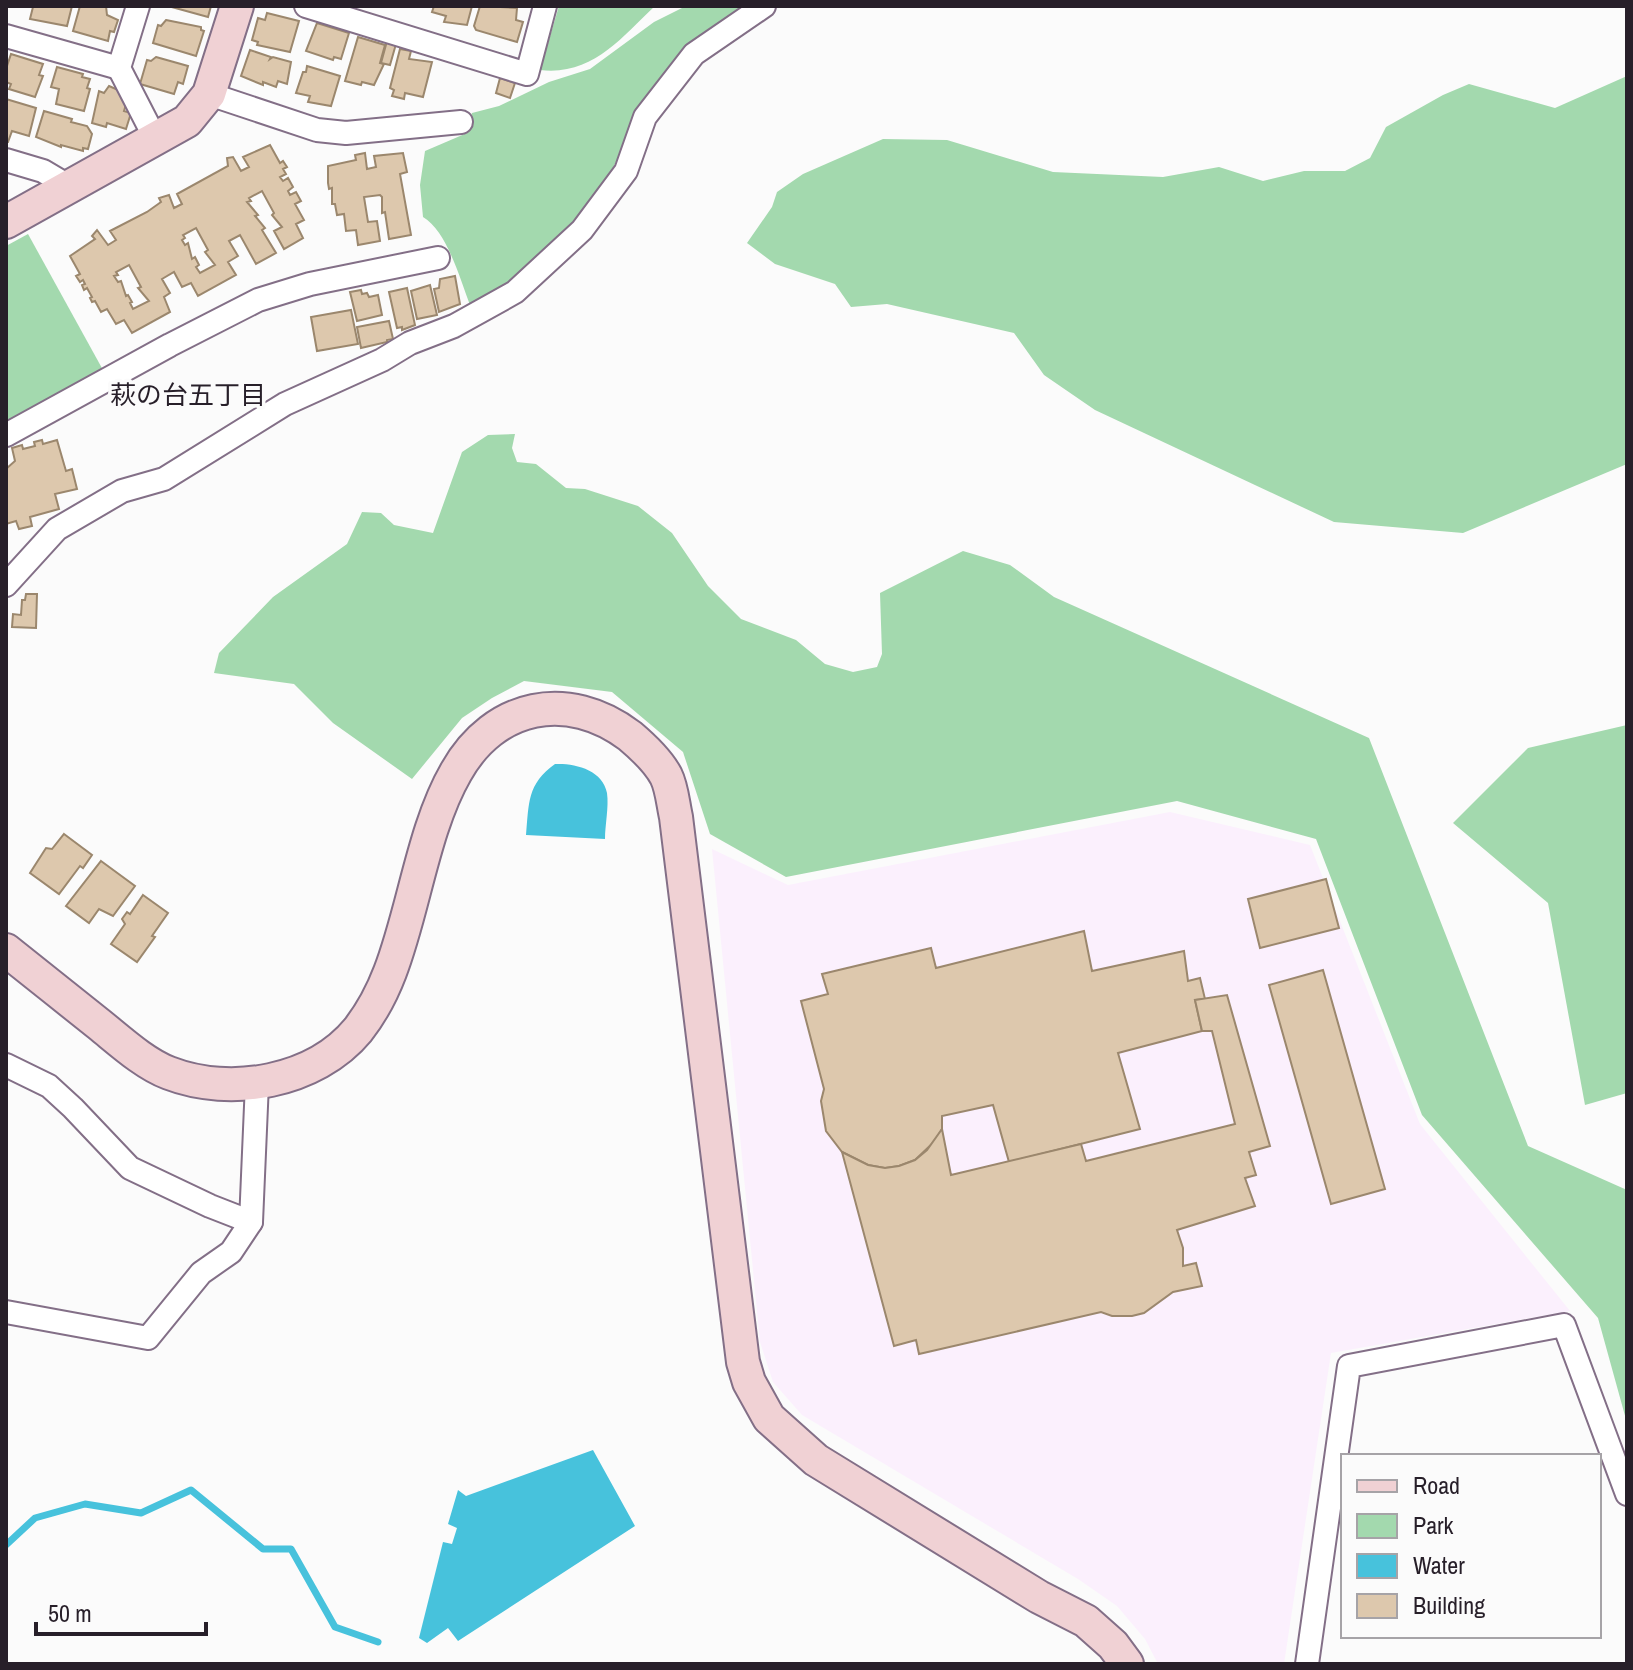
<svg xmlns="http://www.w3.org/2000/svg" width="1633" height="1670" font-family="'Archivo Narrow','Noto Sans JP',sans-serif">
<rect width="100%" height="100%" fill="#fbfbfb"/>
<polygon fill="#fbf0fd" points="1170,812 1310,845 1420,1124 1570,1311 1331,1353 1284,1664 1158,1664 1145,1639 1117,1606 1078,1579 802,1415 773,1382 760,1342 712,849 788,885"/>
<g fill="#a3d9ae">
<path d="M559,6H655C620,39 592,76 540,70Z"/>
<path d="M686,6H750L638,115L613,168L582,216L509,285L470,305C460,279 447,231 423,217L420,185L425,151L467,133L472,113L499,106L549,82L590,69L654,22Z"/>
<polygon points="1627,76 1627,464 1463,533 1334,522 1095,410 1044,375 1014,333 887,304 851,307 835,284 775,264 747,243 772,207 777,192 803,174 883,139 947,140 1053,172 1163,177 1219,167 1263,181 1304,171 1345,171 1370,158 1386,127 1443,95 1469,84 1555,108"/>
<polygon points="28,234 103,370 6,423 6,246"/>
<polygon points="515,434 512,448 517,462 536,464 566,488 585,489 638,506 672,533 708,586 741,619 796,640 825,664 853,672 877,667 882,654 880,593 963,551 1010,565 1054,597 1369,738 1528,1146 1627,1190 1627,1423 1598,1318 1422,1115 1316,839 1177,801 786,877 710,834 683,752 612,692 524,681 492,698 462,718 412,779 333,723 294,684 214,673 219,653 273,597 347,544 362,512 381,513 394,525 433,533 462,452 488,435"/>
<polygon points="1627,725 1627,1093 1585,1105 1548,903 1453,823 1528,748"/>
</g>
<g fill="#47c2dc">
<path d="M555,764C575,763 603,770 607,793C609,807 605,825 605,839L526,835C529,803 527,784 555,764Z"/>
<polygon points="593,1450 635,1526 458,1641 448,1628 427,1643 419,1638 443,1542 452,1544 457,1528 448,1524 458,1490 466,1496"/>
</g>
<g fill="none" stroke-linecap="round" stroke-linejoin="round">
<polyline stroke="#47c2dc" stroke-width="7" points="6,1545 35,1518 85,1504 141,1513 191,1490 263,1549 291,1549 335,1627 378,1642"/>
</g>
<g fill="#ddc8ad" stroke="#9b876d" stroke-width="2" fill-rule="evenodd">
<polygon points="30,6 72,6 67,26 30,19 33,7"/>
<polygon points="80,6 106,6 107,15 118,20 114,32 110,31 108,41 73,31"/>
<polygon points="168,6 211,6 208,17"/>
<polygon points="434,6 472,6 467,25 444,22 446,16 432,12"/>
<polygon points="480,6 517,8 516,20 523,22 517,42 476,30 474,26"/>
<polygon points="267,13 299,21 290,52 257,45 258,42 252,40 258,18 265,20"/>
<polygon points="166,20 201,27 201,30 204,31 196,56 153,43 158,25 161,26"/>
<polygon points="317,23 349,33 341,59 334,57 333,60 306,51"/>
<polygon points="358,37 385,45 380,63 384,64 374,85 362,82 361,85 345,81"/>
<polygon points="387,41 396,44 390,65 381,63"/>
<polygon points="400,49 411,51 409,59 432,62 423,97 405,93 404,99 392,96 394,90 390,88"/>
<polygon points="250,50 271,57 270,59 273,57 291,62 287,84 278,81 276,87 263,82 263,85 241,76"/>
<polygon points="11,54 43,64 39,75 43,76 35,97 9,89 11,84 6,82 6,69"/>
<polygon points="156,57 188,66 183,84 178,82 174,94 140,84 147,60 151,61"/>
<polygon points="307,66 340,76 331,106 308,102 310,96 296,93 303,72 306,72"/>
<polygon points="57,67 83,74 82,77 90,79 87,88 90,89 84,111 56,104 59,89 51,87"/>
<polygon points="500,78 515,83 510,98 496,93"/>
<polygon points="109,86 125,93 127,101 124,111 131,113 126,129 107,123 106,127 92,123 99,91 104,93"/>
<polygon points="6,99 36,108 29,136 12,131 8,142 6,142"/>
<polygon points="44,111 72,119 71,122 87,126 92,134 88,149 83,148 83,151 61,145 61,147 36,137"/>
<path d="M270,145L280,163L283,161L287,167L283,169L286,174L280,177L283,181L288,178L293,187L288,191L290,195L296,192L301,201L295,204L304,220L296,224L303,238L284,249L274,231L282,227L272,215L274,213L262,191L249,198L251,201L247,202L258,215L255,216L265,228L262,230L276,253L256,264L240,235L229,241L238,256L228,262L236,275L198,296L191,283L182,287L174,272L162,279L170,293L164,297L170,312L132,333L124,320L116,324L107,309L101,312L95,301L92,302L90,298L92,297L87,288L84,290L82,285L85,284L83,280L80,282L76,276L80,274L70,256L95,239L92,236L97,230L108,245L116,240L110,231L147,212L161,202L159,198L169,195L174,208L182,204L177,194L228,166L227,158L233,157L241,171L249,167L243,157ZM196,228L208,250L205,252L215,265L200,273L196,267L199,265L195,257L192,259L188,243L185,245L182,240L185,238L183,235ZM129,265L141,287L138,288L149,301L133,309L130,303L132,302L128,295L126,296L121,281L118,282L114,276L118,275L116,272Z"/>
<polygon points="365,153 367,169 376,167 374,156 403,153 407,172 400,174 411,235 389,239 385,212 382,213 382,197 380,195 364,197 368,222 377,221 380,241 358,245 356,230 346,231 344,214 337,215 335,204 332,204 332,188 329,189 328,183 328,166 356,160 355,155"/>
<polygon points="455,276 460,304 439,312 434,289 439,288 440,279"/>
<polygon points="430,285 437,315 417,319 411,291"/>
<polygon points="407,288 415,325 402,330 402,327 397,328 389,292"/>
<polygon points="361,290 362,294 367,293 369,297 378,295 382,315 357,321 350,292"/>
<polygon points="351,310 358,344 317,351 311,317"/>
<polygon points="389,321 393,339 387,340 387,342 361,348 357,327"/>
<polygon points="42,440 43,444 57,440 66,471 72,469 77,489 55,494 59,509 30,517 32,526 19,529 16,521 6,524 6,469 15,461 12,448 22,445 23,449 35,446 34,442"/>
<polygon points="26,594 37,594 36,628 12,627 13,614 21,615 22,600 25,600"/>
<polygon points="64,834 92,855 83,868 80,866 59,894 30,873 46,848 52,849"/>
<polygon points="101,861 135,886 113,916 99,909 89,923 66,906"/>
<polygon points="1326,879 1339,928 1260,948 1248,899"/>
<polygon points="143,895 168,913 152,936 155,937 137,962 111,944 125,924 122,919 127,912 130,914"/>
<polygon points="1084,931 1092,971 1184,951 1188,981 1200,978 1205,999 1195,1000 1202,1031 1118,1053 1140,1129 1009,1162 993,1105 942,1116 942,1129 935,1141 915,1160 899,1166 885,1168 868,1165 842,1152 826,1131 821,1101 824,1089 801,1001 828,994 822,974 931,948 936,968"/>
<polygon points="1323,970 1385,1189 1331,1204 1269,985"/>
<polygon points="1227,995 1270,1146 1249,1152 1256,1175 1245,1178 1255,1206 1177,1230 1183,1248 1183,1266 1196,1263 1202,1286 1173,1292 1144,1313 1132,1316 1112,1316 1101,1312 919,1354 916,1340 894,1346 842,1152 868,1165 885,1168 899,1166 915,1160 927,1150 942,1129 951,1175 1081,1144 1086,1161 1235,1124 1212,1031 1202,1031 1195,1000"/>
</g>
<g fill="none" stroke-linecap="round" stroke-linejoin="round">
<g stroke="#836f87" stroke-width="26">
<g id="street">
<polyline points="138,6 119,68 156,140"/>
<polyline points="306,6 527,74 545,6"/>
<polyline points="6,36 119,68"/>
<polyline points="209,94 317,130 346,133 461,122"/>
<polyline points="6,160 43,171 70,187"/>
<polyline points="6,435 170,345 258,300 310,284 438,258"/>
<polyline points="6,585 57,529 122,491 164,479 285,404 382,360 410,343 454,326 515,292 582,230 626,171 645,117 694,54 764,6"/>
<polyline points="6,1065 49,1086 73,1108 130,1168 210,1206 251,1222"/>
<polyline points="6,1312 148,1338 201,1273 231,1252 251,1222 257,1083"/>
<polyline points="1307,1664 1349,1366 1564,1325 1627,1494"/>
</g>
</g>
<g stroke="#836f87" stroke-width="36">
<g id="secondary">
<polyline points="6,222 187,121 209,94 237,6"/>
<path d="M6,950C37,975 69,1000 100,1025C121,1042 145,1064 169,1073C231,1097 315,1082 358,1030C372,1012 382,993 390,972C414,910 423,829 456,772C494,704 568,689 630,736C643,747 658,761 666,776C672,788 673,804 676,817L743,1362L749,1382L769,1418L816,1460L1039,1597L1086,1621L1113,1645L1127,1664"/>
</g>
</g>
<use href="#street" stroke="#fff" stroke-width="22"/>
<use href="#secondary" stroke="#f0d1d4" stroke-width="32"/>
</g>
<g text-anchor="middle" stroke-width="7" stroke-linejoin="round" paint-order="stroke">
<g font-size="26" fill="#271f29" stroke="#fbfbfb">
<text x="188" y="404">萩の台五丁目</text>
</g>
</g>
<rect width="1633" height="1670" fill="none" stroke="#271f29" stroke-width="16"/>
<rect x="1341" y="1454" width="260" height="184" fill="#fbfbfb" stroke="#a6a3a7" stroke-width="2"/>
<rect x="1357" y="1480" width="40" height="12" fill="#f0d1d4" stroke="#a6a3a7" stroke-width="2"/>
<text x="1413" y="1494" font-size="24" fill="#271f29">Road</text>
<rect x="1357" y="1514" width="40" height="24" fill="#a3d9ae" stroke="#a6a3a7" stroke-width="2"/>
<text x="1413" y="1534" font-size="24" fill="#271f29">Park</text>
<rect x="1357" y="1554" width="40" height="24" fill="#47c2dc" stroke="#a6a3a7" stroke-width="2"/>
<text x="1413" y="1574" font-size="24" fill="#271f29">Water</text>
<rect x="1357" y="1594" width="40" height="24" fill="#ddc8ad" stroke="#a6a3a7" stroke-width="2"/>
<text x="1413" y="1614" font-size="24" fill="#271f29">Building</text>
<path d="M36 1622v12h170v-12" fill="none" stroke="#271f29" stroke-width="4"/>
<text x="48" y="1622" font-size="24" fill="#271f29" stroke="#fbfbfb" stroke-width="6" paint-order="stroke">50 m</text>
</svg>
